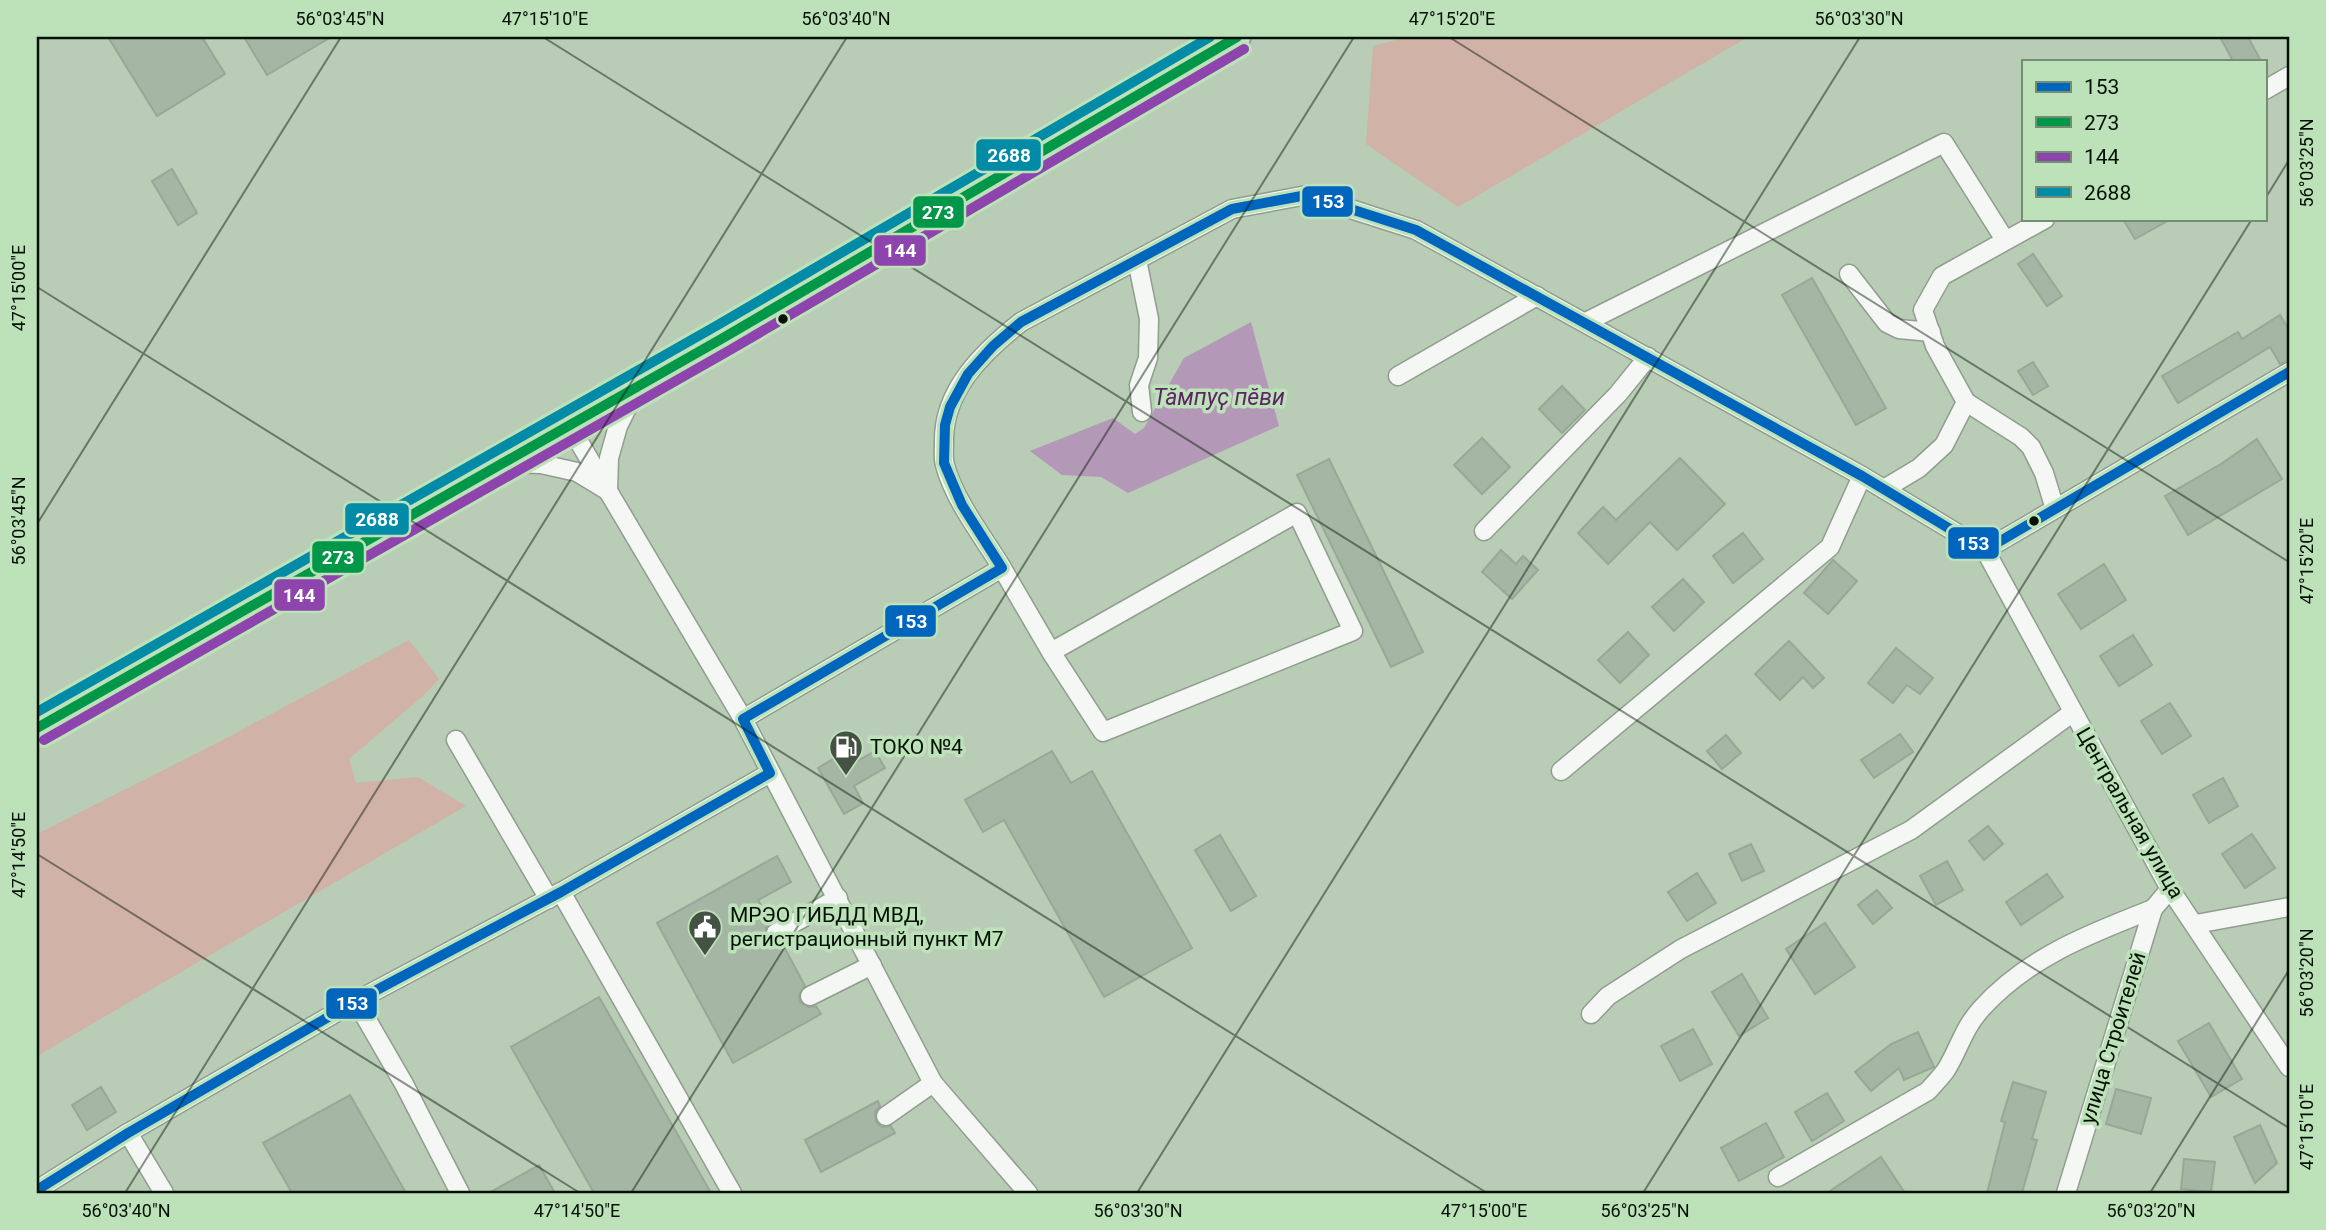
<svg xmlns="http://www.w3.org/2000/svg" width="2326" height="1230" font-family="Roboto,sans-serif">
<rect width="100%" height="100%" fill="#b8ccb6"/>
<g fill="#d1b2a6">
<polygon points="1407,37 1748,37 1458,207 1366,144 1373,46"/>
<polygon points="409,640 439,679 424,695 349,759 356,783 418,777 466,806 37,1056 37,834 219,742"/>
</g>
<polygon fill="#b399b7" points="1251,322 1279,426 1128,493 1101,477 1062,475 1030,451 1113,418 1135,434 1144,428 1184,358"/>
<g fill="#a6b6a5" stroke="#98a896" stroke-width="2">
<polygon points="108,37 202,37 225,74 157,116"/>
<polygon points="244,37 331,37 267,75"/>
<polygon points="2220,37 2248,37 2261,61 2233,61"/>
<polygon points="172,169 197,213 178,225 152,181"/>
<polygon points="2123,219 2171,219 2135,239"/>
<polygon points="2033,254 2062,296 2047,306 2018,264"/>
<polygon points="1812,278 1886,408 1856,425 1782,295"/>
<polygon points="2280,315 2289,330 2289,361 2280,364 2270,347 2178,403 2162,376 2238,332 2242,339"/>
<polygon points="2033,362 2048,386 2033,395 2018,371"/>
<polygon points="1562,386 1585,410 1562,433 1539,409"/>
<polygon points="1482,438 1510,467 1482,494 1454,465"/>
<polygon points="2257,439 2282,479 2188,535 2165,496 2221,464"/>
<polygon points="1680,458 1725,504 1677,550 1650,522 1608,564 1578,533 1603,507 1616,520"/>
<polygon points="1329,459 1423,652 1391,667 1297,475"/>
<polygon points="1743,533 1763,559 1733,583 1713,556"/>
<polygon points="1501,550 1516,564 1523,556 1538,570 1512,599 1482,572"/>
<polygon points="1833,560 1857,581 1828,614 1804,593"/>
<polygon points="2104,564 2126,600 2081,629 2058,594"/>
<polygon points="1683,579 1704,602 1674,631 1652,607"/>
<polygon points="1628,632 1649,655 1620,683 1598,660"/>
<polygon points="2133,635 2152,665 2119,686 2100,656"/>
<polygon points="1789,641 1824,678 1813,688 1803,677 1780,700 1755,674"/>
<polygon points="1896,648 1933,678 1920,694 1907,685 1893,703 1868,683"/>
<polygon points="2170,703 2191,736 2162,754 2141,721"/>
<polygon points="1900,734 1913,752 1874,778 1861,760"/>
<polygon points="1726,735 1741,753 1722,769 1707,751"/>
<polygon points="875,751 885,768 854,786 863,803 844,814 818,768 838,756 845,768"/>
<polygon points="1052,751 1071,783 1092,771 1192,948 1104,997 1004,820 983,832 965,800"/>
<polygon points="2223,778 2238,806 2209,823 2193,795"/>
<polygon points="1988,826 2003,844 1984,860 1969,841"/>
<polygon points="2252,834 2275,868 2245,888 2222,854"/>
<polygon points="1220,835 1256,896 1231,911 1195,850"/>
<polygon points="1751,844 1764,871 1742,881 1729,854"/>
<polygon points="777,856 791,882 758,900 771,923 766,928 766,938 771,943 782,943 805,986 799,995 800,1002 809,1007 816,1006 821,1014 733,1063 657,923"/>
<polygon points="1947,861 1963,890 1936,905 1920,876"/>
<polygon points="1697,873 1716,903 1687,921 1668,892"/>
<polygon points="2047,874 2063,897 2021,925 2006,902"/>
<polygon points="1877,890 1892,908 1873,924 1858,905"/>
<polygon points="1825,923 1855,967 1815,994 1786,949"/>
<polygon points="1742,974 1768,1018 1739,1036 1712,992"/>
<polygon points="599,997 711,1193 594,1193 511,1047"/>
<polygon points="2209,1023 2242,1079 2211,1097 2178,1041"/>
<polygon points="1693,1029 1712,1064 1680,1081 1661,1046"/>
<polygon points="1918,1032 1934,1067 1904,1080 1899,1068 1871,1091 1855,1072 1891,1044"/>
<polygon points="2013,1082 2046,1092 2032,1139 2037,1140 2022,1193 1987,1193 2005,1122 2001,1121"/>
<polygon points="101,1087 116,1112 87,1130 72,1105"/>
<polygon points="2116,1089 2151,1098 2141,1134 2106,1124"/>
<polygon points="1827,1093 1844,1121 1812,1141 1795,1112"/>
<polygon points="350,1095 406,1193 292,1193 263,1143"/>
<polygon points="878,1101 880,1106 875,1112 876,1122 882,1127 891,1126 895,1133 821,1172 805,1140"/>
<polygon points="1766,1123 1784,1157 1739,1181 1721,1148"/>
<polygon points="2260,1125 2277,1163 2255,1183 2234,1137"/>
<polygon points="1881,1157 1905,1193 1827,1193"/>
<polygon points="2184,1159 2215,1162 2211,1192 2181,1189"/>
<polygon points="539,1165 555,1193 489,1193"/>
</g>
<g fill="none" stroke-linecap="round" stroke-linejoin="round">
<g stroke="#8f9e8d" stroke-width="21">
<g id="minor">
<polyline points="2265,90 2289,76"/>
<polyline points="2045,219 1942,276 1923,310 1935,346 1966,402 2021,437 2031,447 2044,473 2055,509"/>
<polyline points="1137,260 1149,319 1148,358 1139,385 1142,412"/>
<polyline points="1849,274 1887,323 1899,329 1931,332"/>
<polyline points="1586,322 1944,143 2005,240"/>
<polyline points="1398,376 1537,296"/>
<polyline points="569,425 743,719 933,1083 1028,1193"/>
<polyline points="506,463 541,464 577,472 605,489"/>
<polyline points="1884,489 1919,468 1944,445 1966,402"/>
<polyline points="608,491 609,458 618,426 637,388"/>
<polyline points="1484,531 1618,394 1648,357"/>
<polyline points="1985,550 2170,889 2289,1067"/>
<polyline points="1985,550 2289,372"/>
<polyline points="1002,568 1051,652 1103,732 1353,631 1297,513 1051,652"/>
<path d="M743,719L1002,568C984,538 954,500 945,465C943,459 944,450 944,444C942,391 983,352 1021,322L1232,209L1307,195L1416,230L1862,476L1985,550"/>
<polyline points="456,740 549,899"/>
<polyline points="1561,771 1830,547 1862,476"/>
<polyline points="561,892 732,1193"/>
<polyline points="2196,924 2289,907"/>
<polyline points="776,933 838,898"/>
<polyline points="810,996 872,965"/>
<polyline points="356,1001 404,1084 460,1193"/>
<polyline points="1591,1014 1608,996 1681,949 1911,830 2072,713"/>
<polyline points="886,1116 933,1083"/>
<polyline points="128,1133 164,1193"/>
<path d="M1778,1177L1928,1091C1934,1084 1941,1077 1946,1070C1959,1049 1963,1029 1981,1009C2028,957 2089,934 2153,909"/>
<polyline points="37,1190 128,1133 356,1001 561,892 770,773"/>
<polyline points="2066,1193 2153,909 2170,889"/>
</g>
</g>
<g stroke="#8d9d9d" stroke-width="30">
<polyline id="highway" points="37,728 723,338 1237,37"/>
</g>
<use href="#minor" stroke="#f4f7f4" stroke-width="18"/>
<use href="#highway" stroke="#d4dde4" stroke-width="26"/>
<g stroke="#bde2ba" stroke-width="16">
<polyline id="bus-1" points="37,1190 128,1133 356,1001 561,892 770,773 743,719 1002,568 962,505 944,463 945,425 950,407 968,374 993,346 1021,322 1232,209 1307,195 1416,230 1862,476 1985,550 2289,372"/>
</g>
<g stroke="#bde2ba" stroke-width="16">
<polyline id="bus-2" points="37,728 723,338 1237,37"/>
</g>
<g stroke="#bde2ba" stroke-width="16">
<polyline id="bus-3" points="44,740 730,350 1244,49"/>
</g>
<g stroke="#bde2ba" stroke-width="16">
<polyline id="bus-4" points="37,712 716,326 1210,37"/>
</g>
<use href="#bus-1" stroke="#0065bd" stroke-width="10"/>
<use href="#bus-2" stroke="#009749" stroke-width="10"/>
<use href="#bus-3" stroke="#8e44ad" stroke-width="10"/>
<use href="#bus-4" stroke="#018ba6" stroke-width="10"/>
</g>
<path fill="none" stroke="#051105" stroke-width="2" stroke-opacity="0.45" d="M543,37L2289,1128M1449,37L2289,562M2265,199L2289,160M37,287L1487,1193M37,524L341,37M37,854L580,1193M125,1193L847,37M631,1193L1354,37M1137,1193L1860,37M1643,1193L2252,219M2150,1193L2289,970"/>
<defs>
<g id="fuel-pin" transform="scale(1.75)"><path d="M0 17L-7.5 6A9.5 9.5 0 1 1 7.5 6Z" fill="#445243" stroke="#bde2ba"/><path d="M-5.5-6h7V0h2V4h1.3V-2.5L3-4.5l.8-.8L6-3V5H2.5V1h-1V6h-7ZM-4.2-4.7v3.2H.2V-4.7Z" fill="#fff"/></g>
<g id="civic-pin" transform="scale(1.75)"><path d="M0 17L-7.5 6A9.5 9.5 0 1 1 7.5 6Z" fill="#445243" stroke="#bde2ba"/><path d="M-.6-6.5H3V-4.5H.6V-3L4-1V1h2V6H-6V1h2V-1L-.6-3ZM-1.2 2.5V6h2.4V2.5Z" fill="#fff"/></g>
</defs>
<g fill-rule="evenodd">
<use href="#fuel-pin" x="846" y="747"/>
<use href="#civic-pin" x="705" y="927"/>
</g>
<g fill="#051105" stroke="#bde2ba" stroke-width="2.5">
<circle cx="783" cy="319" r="6"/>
<circle cx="2034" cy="521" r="6"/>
</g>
<g text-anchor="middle" stroke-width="7" stroke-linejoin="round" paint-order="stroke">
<g font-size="21" fill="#051105" stroke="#bde2ba" text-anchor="start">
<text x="870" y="754">ТОКО №4</text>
<text x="730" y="922">МРЭО ГИБДД МВД,<tspan x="730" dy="24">регистрационный пункт М7</tspan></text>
</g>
<g font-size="21" fill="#051105" stroke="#bde2ba">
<text transform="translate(2130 813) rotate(60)" y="7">Центральная улица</text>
<text transform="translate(2113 1038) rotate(-73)" y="7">улица Строителей</text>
</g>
<g font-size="23" font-style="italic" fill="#5d2466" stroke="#bde2ba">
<text x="1219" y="405">Тӑмпуҫ пӗви</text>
</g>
</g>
<g stroke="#bde2ba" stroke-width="2.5">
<rect x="975" y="138" width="67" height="34" rx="7" fill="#018ba6"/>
<rect x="1301" y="185" width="53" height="33" rx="7" fill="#0065bd"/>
<rect x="912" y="195" width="53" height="34" rx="7" fill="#009749"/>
<rect x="873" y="234" width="54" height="33" rx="7" fill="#8e44ad"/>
<rect x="344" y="502" width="66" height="34" rx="7" fill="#018ba6"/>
<rect x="1947" y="526" width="53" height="34" rx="7" fill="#0065bd"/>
<rect x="311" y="540" width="54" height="34" rx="7" fill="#009749"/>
<rect x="273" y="578" width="53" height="34" rx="7" fill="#8e44ad"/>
<rect x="884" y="604" width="53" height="34" rx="7" fill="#0065bd"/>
<rect x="325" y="987" width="53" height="33" rx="7" fill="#0065bd"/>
</g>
<g font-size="19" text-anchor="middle" font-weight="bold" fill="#fff">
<text x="1009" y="162">2688</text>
<text x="1328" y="208">153</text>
<text x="938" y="219">273</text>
<text x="900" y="257">144</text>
<text x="377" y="526">2688</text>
<text x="1973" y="550">153</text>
<text x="338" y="564">273</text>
<text x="299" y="602">144</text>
<text x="911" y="628">153</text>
<text x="352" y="1010">153</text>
</g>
<rect width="2326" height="1230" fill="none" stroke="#bde2ba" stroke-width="77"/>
<rect x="2022" y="60" width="245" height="161" fill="#bde2ba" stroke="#738e72" stroke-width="2"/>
<rect x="2036" y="82" width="35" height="10" fill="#0065bd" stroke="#738e72" stroke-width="2"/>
<text x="2084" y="94" font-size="21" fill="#051105">153</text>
<rect x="2036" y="117" width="35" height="10" fill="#009749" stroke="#738e72" stroke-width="2"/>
<text x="2084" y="130" font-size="21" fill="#051105">273</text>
<rect x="2036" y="152" width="35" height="10" fill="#8e44ad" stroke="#738e72" stroke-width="2"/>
<text x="2084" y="164" font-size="21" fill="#051105">144</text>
<rect x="2036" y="187" width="35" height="10" fill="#018ba6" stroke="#738e72" stroke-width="2"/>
<text x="2084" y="200" font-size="21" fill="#051105">2688</text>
<rect x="38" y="38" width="2250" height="1154" fill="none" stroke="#051105" stroke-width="2.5"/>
<g font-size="18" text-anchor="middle" fill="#051105">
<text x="340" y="25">56°03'45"N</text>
<text x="545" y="25">47°15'10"E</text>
<text x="846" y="25">56°03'40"N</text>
<text x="1452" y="25">47°15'20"E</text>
<text x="1859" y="25">56°03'30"N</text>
<text transform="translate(2307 163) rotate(-90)" y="6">56°03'25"N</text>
<text transform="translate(19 288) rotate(-90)" y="6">47°15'00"E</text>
<text transform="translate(19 521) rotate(-90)" y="6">56°03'45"N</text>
<text transform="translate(2307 561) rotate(-90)" y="6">47°15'20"E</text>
<text transform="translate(19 855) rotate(-90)" y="6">47°14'50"E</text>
<text transform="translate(2307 973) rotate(-90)" y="6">56°03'20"N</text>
<text transform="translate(2307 1127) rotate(-90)" y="6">47°15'10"E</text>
<text x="126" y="1217">56°03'40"N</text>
<text x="577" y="1217">47°14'50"E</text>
<text x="1138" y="1217">56°03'30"N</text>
<text x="1484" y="1217">47°15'00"E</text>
<text x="1645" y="1217">56°03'25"N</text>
<text x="2151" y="1217">56°03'20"N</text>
</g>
</svg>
